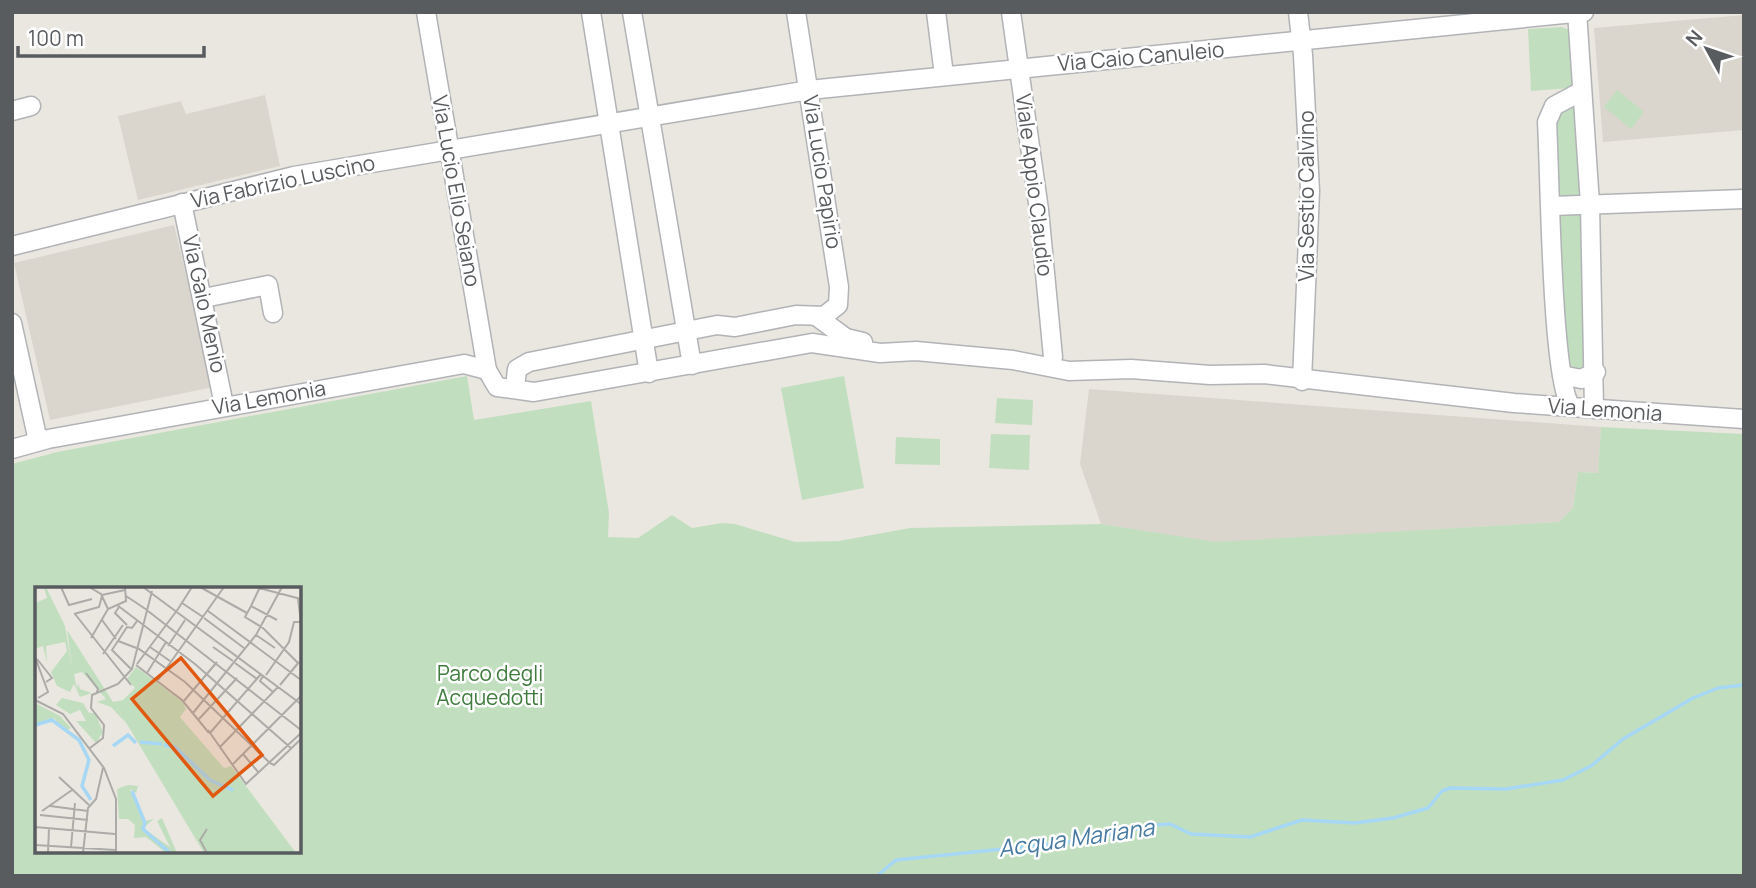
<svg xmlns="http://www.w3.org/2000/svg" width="1756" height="888" font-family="Manrope,sans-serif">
<rect width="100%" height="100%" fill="#eae7e0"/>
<g fill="#dad6ce">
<polygon points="1744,15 1744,130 1603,142 1594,28"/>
<polygon points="265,95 280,166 138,200 118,116 181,101 186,114"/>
<polygon points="174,225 214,387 50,420 14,263"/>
<polygon points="1089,389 1601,427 1598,473 1578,472 1573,508 1559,522 1215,543 1101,524 1080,464"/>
</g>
<g fill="#c1dfbf" fill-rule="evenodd">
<polygon points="1562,27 1569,30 1573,85 1571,88 1531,91 1528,29"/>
<polygon points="1617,90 1644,112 1631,129 1604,107"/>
<polygon points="1574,103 1580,195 1562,198 1557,194 1554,117"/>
<polygon points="1560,214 1582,215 1589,370 1567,370"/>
<path d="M467,376L474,420L591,401L609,513L608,537L638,538L672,515L692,528L722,523L735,524L795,542L839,541L910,528L1101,524L1215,542L1559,522L1573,508L1578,472L1598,473L1601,427L1744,434V876H12V464L57,452ZM37,589H299V851H37Z"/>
<polygon points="844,376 864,488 802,500 781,388"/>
<polygon points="997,398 1033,400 1032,425 995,423"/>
<polygon points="991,434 1030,435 1029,470 989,468"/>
<polygon points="896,437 940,439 940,465 895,464"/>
</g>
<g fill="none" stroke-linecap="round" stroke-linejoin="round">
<polyline stroke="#a6d7f4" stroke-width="3.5" points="877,876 896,860 1063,843 1156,825 1170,824 1191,834 1250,837 1302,820 1355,823 1393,818 1428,808 1442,791 1450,788 1506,789 1563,780 1591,766 1623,739 1693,698 1718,688 1744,685"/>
<g stroke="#b1b3b6" stroke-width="21">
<g id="minor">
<polyline points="426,12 487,370 497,387 534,392 812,343 880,353 916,351 1013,360 1069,371 1131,369 1210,375 1264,374 1514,403 1744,419"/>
<polyline points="591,12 649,373"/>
<polyline points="632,12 692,365"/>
<polyline points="936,12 944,75"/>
<polyline points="1011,12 1039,210 1053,357"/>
<polyline points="1298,12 1303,55 1310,191 1302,381"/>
<polyline points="1577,12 1590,204 1594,409"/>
<polyline points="12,111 31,106"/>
<polyline points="182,203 224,405"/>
<polyline points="1552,206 1744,199"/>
<polyline points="12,246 294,176 809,90 1584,12"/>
<polyline points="204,298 268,285 273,313"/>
<polyline points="816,316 846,338 863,342"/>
<polyline points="12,323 38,441"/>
<polyline points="1562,375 1581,379 1596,372"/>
<polyline points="515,388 517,369 529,362 717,325 735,327 796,315 824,316 838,305 839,287 796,12"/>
<path d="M1571,407C1551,378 1550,170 1547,122L1554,106L1582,91"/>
<polyline points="12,449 48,439 464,364 487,370"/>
</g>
</g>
<use href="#minor" stroke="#fff" stroke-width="18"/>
</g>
<g text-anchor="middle" stroke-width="5" stroke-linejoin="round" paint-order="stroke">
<g font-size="21" fill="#595c5f" stroke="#fff">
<text transform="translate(1141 57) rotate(-5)" y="7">Via Caio Canuleio</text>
<text transform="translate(822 172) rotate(81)" y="7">Via Lucio Papirio</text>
<text transform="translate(283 182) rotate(-12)" y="7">Via Fabrizio Luscino</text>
<text transform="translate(1034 185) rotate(83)" y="7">Viale Appio Claudio</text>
<text transform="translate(456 191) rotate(80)" y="7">Via Lucio Elio Seiano</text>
<text transform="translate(1307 196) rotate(-90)" y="7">Via Sestio Calvino</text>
<text transform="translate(204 304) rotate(78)" y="7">Via Gaio Menio</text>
<text transform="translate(269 398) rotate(-10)" y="7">Via Lemonia</text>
<text transform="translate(1605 410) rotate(4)" y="7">Via Lemonia</text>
</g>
<g font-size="21" fill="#3e7b3c" stroke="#fff">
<text x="490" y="681">Parco degli<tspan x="490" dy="24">Acquedotti</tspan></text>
</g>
<g font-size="23" font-style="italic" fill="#477aa3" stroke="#fff">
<text transform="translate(1076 838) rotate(-8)" y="8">Acqua Mariana</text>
</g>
</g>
<g transform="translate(35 587)">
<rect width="266" height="266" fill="#eae7e0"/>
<path d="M1,0H11L30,39L37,81L32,43L78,115L88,113L100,101L92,92L101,80L147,114L151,122L145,130L189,181L196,179L261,266H169L80,117L91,136L76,120L62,115L71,112L47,85L39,87L42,102L43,96L45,102L57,106L45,110L39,97L35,105L22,99L16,85L32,64L30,55L11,59L12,76L8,59L0,62V16L12,11L9,1ZM27,111L48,116L54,126H60L68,145L61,156L41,134H51L45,123L35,127L21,118ZM0,116L25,129L36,141L30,144L19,131L0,138ZM93,198L103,199L101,206L95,202L109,234L119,232L108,241L135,260L122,234L127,231L142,266H131L111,250L99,251L100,238L93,232H84L82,202Z" fill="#c1dfbf"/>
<path fill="none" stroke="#a6d7f4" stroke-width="3.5" d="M0,138L17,133L44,153L54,173L47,199L56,213M105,155L127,157M129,158L140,160L175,193L198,203M78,159L93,148L101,156M97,204L110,236L108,242L135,266"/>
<path fill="none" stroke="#acaba8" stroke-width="2" d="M26,0L34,18L57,12M54,0L66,7L73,22M108,0L266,117M165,0L212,26M220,0L266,12M67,8L90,3M91,9L112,23M263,12L266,34M147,16L168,30M82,18L160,77L257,162M216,19L225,0M84,20L80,26L92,38M143,22L157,0M113,24L266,143M173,24L266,93M39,27L64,20L67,9M40,27L96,98M169,31L209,61M67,33L81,52M242,33L216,19L210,30L228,41L263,76M221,48L240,61M56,51L73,22L91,14L90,0M83,54L104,62L150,95L235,176M133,59L150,33M115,60L135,74M178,60L198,74M68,67L88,38M0,70L13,105L3,111M2,72L17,91L11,95M200,76L222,92M102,77L143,22M101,78L147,113L174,146M97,83L77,63L92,40L97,41L102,34M51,86L63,102L61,107M112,86L131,55M231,88L254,55L259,35H266M228,89L225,94L238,105M123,93L189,0M245,98L264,75M0,113L28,127L69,181L81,212V266M148,115L182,75M158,126L221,48L247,0M164,132L202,91M173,143L211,197L266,146M175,146L226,87M185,160L243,100M55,161L68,151L69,138L56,121L57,108L83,97L97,82L117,4M208,167L224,186M235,176L239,178L266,152M197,178L266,109M24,190L54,218M15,219L53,224M7,224L37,203M5,228L53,233M0,240L80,247M0,258L80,263M36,260L40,216M13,266L14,241M48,266L53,221L61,212L68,181M172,266L165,253L172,242"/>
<path fill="#e15910" fill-opacity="0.15" stroke="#e15910" stroke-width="3.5" d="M146,71L227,168L178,209L97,112Z"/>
<rect width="266" height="266" fill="none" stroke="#595c5f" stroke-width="3.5"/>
</g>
<rect width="1756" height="888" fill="none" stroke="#595c5f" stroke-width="28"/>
<g transform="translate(1707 49) rotate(310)" stroke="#ffffff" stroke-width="5" paint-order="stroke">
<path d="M0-5L12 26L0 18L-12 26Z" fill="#595c5f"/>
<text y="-10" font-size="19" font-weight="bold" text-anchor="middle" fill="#595c5f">N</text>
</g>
<path d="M18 46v10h186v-10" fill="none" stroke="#595c5f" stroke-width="3.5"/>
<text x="28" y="46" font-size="21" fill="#595c5f" stroke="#ffffff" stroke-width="5" paint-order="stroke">100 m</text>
</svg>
